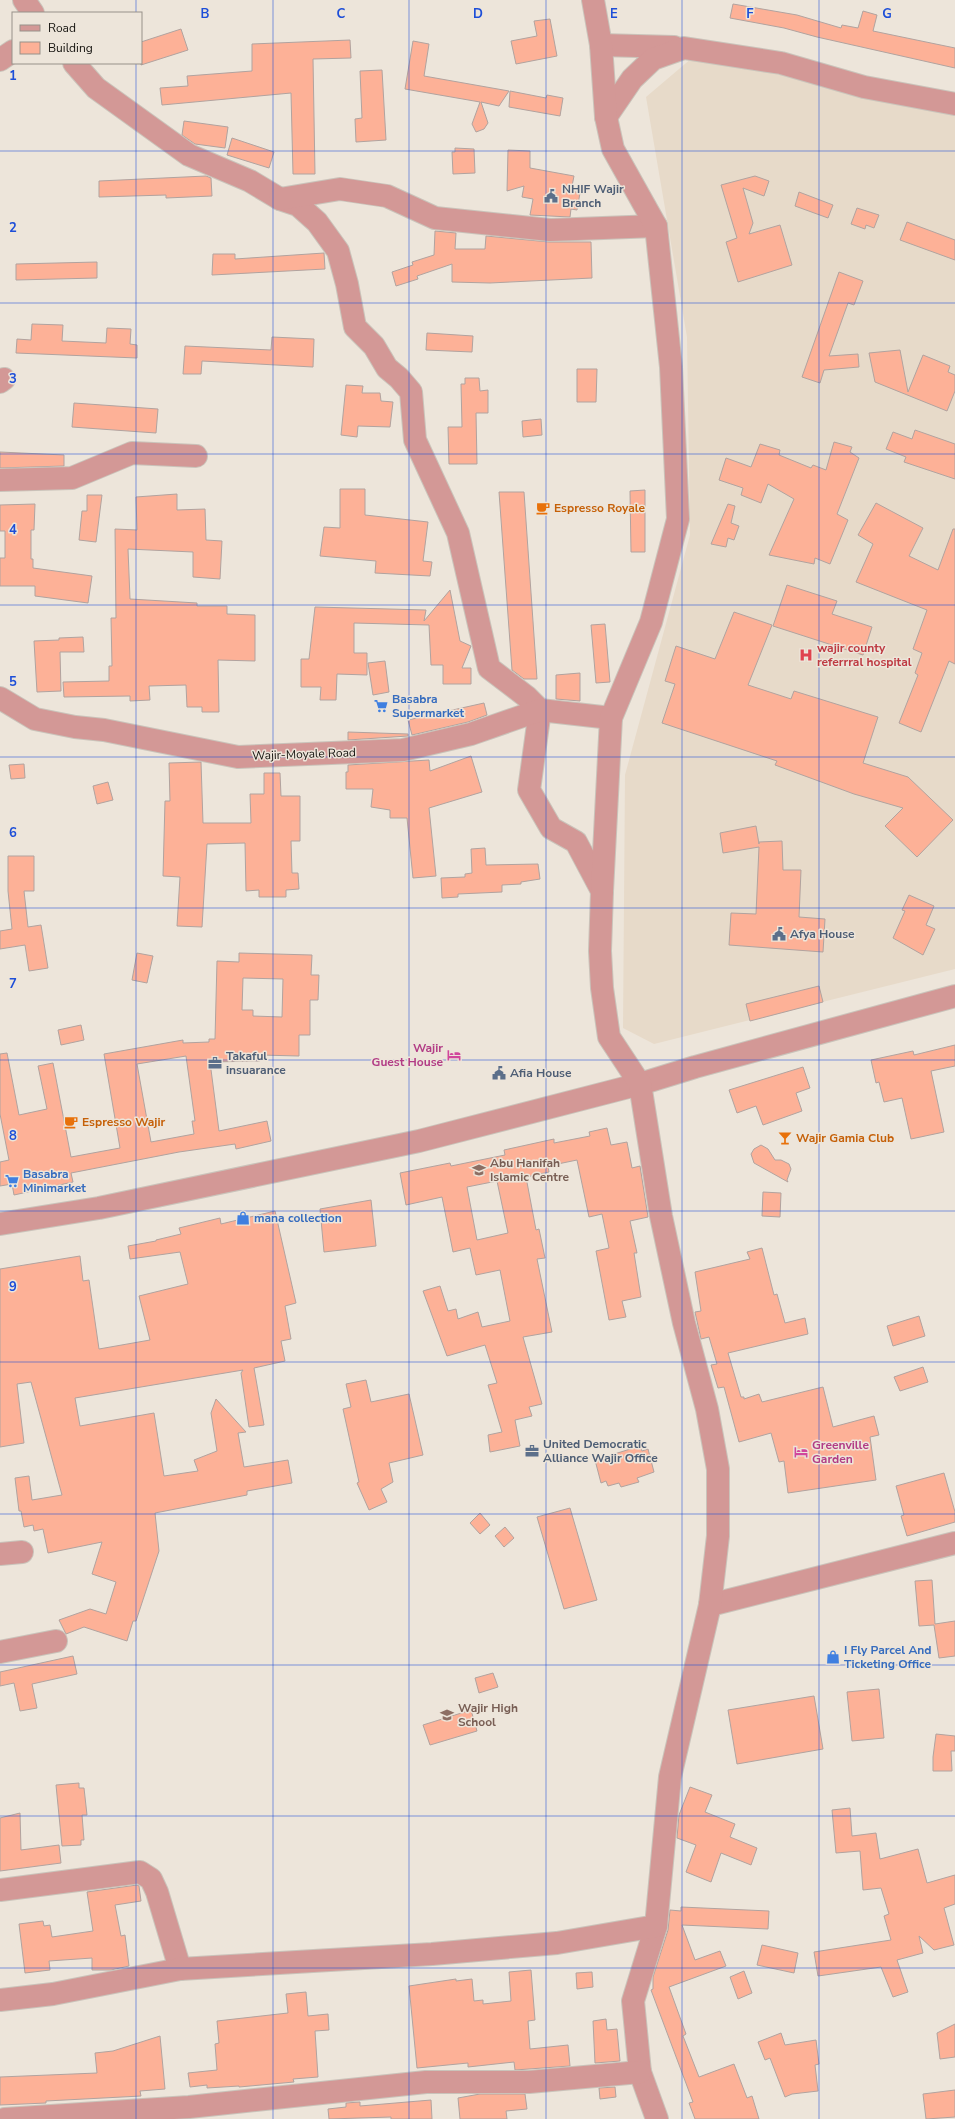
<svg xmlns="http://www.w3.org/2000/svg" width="955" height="2119" font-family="'Nunito Sans',sans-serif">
<rect width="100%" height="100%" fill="#ede5da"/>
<polygon fill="#e7dac9" points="692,58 955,108 955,969 654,1044 623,1028 625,775 690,535 687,337 646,97"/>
<g fill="#fdb197" stroke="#b1a39f" fill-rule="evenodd">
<polygon points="733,4 797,15 841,28 842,25 858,28 863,11 877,15 873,31 955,48 955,68 817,37 784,28 730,18"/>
<polygon points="550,19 557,56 516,64 511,41 537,36 534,21"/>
<polygon points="181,29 188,50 141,65 141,42"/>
<polygon points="350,40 351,58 313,59 315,174 293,174 291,93 162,105 160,88 188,86 187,76 252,71 252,44"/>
<polygon points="413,41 429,44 424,76 509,91 499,106 481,102 488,123 484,129 476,132 472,124 480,102 405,89"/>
<polygon points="382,70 386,140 356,142 355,119 362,118 360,71"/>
<polygon points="510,91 546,98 547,95 563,98 560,116 509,107"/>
<polygon points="184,121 228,127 225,148 195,144 182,135"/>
<polygon points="232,138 274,152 269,168 227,155"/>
<polygon points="455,148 474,149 475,173 453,174 452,152 455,152"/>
<polygon points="508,150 530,151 530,168 574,176 571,191 580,193 577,210 571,209 570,217 530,215 533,199 522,197 524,186 507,191"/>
<polygon points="206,176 211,178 212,196 166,198 166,195 99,197 99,181"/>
<polygon points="755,176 769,181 764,196 743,188 753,223 749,234 780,225 792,265 738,282 726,242 737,238 721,185"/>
<polygon points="799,192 833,205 828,218 795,206"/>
<polygon points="857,208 879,215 874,228 866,225 865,229 851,224"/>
<polygon points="907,222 955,240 955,260 900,240"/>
<polygon points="435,231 456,233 455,249 485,249 486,236 549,242 591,242 592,278 490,283 452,282 452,264 417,276 418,279 396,286 392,272 413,265 412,262 434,255"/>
<polygon points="324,253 325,269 212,275 213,254 235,254 235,259"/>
<polygon points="97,262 97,278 16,280 16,264"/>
<polygon points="839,272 863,281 854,305 848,303 829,356 858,354 859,367 824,370 820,383 802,377"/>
<polygon points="32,324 63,325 62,341 106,343 107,328 131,329 130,344 137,345 137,358 16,353 17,339 31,340"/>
<polygon points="427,333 473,336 472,352 426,350"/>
<polygon points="272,337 314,339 313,367 202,361 201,374 183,374 185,346 271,350"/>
<polygon points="900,350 908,392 923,355 950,366 948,372 955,375 955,391 947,411 875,382 869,353"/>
<polygon points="577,369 597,369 596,402 577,402"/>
<polygon points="465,378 479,378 480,391 488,390 488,413 476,413 477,464 449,464 448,427 462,427 461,384 465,384"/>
<polygon points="346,385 363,386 362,393 380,393 381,401 393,402 390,427 358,426 357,437 341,435"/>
<polygon points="74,403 158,409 156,433 72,427"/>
<polygon points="541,419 542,435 523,437 522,421"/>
<polygon points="915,430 955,444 955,479 904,462 906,457 886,449 893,432 912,439"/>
<polygon points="834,442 852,447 850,452 859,458 837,514 848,520 830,564 815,558 814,564 769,555 794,499 768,484 761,503 741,495 743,488 719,480 726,458 751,467 760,444 780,450 779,455 811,468 813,465 826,470"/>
<polygon points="0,452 64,455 64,466 0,468"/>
<polygon points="340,489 365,489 365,515 428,522 423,561 432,562 430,576 375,573 376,561 320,556 324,527 340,528"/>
<polygon points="645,490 645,552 631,552 630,491"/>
<polygon points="499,492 524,492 537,679 524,679 512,670"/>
<polygon points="177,494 177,510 205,509 206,540 222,541 220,579 193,577 193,552 128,549 130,599 197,603 197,606 227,606 227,614 255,615 255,661 218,660 219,712 202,712 202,707 187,707 186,685 149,686 150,700 130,701 130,696 64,697 63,682 109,681 109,666 112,666 111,618 116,618 115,529 137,530 136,497"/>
<polygon points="87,495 102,495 96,542 79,540 82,511 87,511"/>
<polygon points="876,503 923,528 909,556 938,570 953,529 955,529 955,664 949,661 921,732 899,723 918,675 915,673 922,653 913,649 927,610 856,582 873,544 858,535"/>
<polygon points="35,504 34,530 31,530 31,559 33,559 33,568 92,576 88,603 35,596 35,586 0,586 0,558 5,558 5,531 0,531 0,505"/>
<polygon points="728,504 735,506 731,523 739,526 734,540 728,538 726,547 711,544"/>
<polygon points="787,585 837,601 832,614 872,627 863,655 773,626"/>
<polygon points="450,590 460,641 471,646 462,668 471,668 471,684 443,684 443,665 431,665 429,625 354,623 354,653 367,653 367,675 337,674 336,700 320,700 321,687 301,687 301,659 309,659 315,607 426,610 424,621"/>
<polygon points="734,612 772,625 748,685 791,699 794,691 878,717 863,763 908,777 953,820 917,857 885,826 903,808 854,794 775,765 777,761 662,723 675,684 665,681 676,646 715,659"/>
<polygon points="605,624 610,682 596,683 591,625"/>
<polygon points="83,637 84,652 60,652 61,691 37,692 34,641 59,640 59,638"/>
<polygon points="385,661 389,692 373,695 368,663"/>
<polygon points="580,673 580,701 556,699 556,675"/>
<polygon points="484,703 487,715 468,722 412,735 408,720"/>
<polygon points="348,732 408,734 408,736 348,740"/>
<polygon points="471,756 482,792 429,808 436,876 413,878 407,818 390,818 390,810 371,807 373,789 346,789 346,772 348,772 348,765 429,760 430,771"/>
<polygon points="201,762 203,823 251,823 250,794 264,794 264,773 280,773 281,796 300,796 300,841 291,841 292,873 298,873 299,889 286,890 286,897 259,897 259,890 246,891 245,843 207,844 202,927 177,926 180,877 163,876 165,801 170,801 169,763"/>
<polygon points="24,764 25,778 11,779 9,765"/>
<polygon points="108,782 113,800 97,804 93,786"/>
<polygon points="756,826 759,844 759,842 782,841 783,870 801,870 799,917 825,919 823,952 729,945 731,913 756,914 759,847 723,853 720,833"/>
<polygon points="485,848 486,865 538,864 540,879 521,882 521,884 502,885 502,892 458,894 458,897 442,898 441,878 465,877 465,874 472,873 471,849"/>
<polygon points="8,856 34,856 34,891 24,891 28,927 41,925 48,968 29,971 25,945 0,949 0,931 12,929 8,891"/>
<polygon points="909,895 934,906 926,925 935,929 923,955 893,938 905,911 902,910"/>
<polygon points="137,953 153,956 147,983 132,980"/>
<path d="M239,953L312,955L311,975H319L318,1000H310V1035H299V1056L260,1055V1061L210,1062L219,1131L267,1121L271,1141L236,1149L235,1144L179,1152L71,1173L73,1182L14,1195L12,1184L0,1186V1162L9,1160L0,1114V1054L7,1053L19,1115L47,1109L38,1066L53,1063L71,1157L120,1148L104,1054L183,1040V1043L209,1042V1039H215L217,961L239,962ZM243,978L283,979L282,1017L253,1016V1010H242ZM186,1056L195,1121H192L194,1134L151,1142L137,1064Z"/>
<polygon points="819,986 823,1002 750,1021 746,1004"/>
<polygon points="81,1025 84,1040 61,1045 58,1030"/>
<polygon points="955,1045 955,1066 931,1071 944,1132 911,1139 902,1098 884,1102 879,1082 876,1083 871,1060 913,1051 914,1055"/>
<polygon points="803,1067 810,1088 796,1093 802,1111 763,1125 756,1106 737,1113 729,1090"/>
<path d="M607,1128L611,1145L627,1142L632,1168L640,1166L648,1217L630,1221L637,1253H634L641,1297L622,1301L626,1317L609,1320L596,1251L609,1248L602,1214L589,1217L577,1160L548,1166L549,1172L526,1177L536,1230L539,1229L545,1258L537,1259L552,1332L523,1337L542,1404L529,1407L532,1416L515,1420L520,1446L490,1452L488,1435L502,1432L488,1385L497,1383L485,1345L447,1356L423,1291L440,1286L448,1311L456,1309L458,1319L478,1312L482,1327L510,1321L500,1270L476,1275L470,1248L453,1252L442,1197L406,1205L400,1173L450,1163L451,1166L505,1155L504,1150L554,1139V1143L590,1136L589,1132ZM497,1181L508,1233L477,1240L467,1187Z"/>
<polygon points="761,1145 768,1149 775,1160 781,1160 789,1164 791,1169 787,1180 788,1182 754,1163 751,1154 754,1149"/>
<polygon points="763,1192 781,1193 780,1217 762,1216"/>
<polygon points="371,1200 376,1246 324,1252 320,1209"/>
<polygon points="275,1211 296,1303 285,1306 291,1339 281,1341 285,1361 254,1368 264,1425 249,1427 241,1373 243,1370 75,1398 80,1426 154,1413 164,1476 198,1471 194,1460 217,1451 211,1413 216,1399 246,1432 238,1433 244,1467 288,1460 292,1483 247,1491 247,1495 155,1513 159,1551 136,1621 133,1621 127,1641 84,1627 66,1634 59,1620 90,1609 106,1614 116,1582 92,1574 102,1542 48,1553 43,1529 34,1531 33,1525 24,1527 21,1511 19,1511 15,1478 29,1476 32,1500 62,1495 31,1382 17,1384 24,1443 0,1447 0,1269 80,1256 83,1281 89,1280 99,1349 150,1340 139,1296 188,1284 180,1252 130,1259 128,1246 156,1241 156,1240 181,1234 179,1228 220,1218 221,1224"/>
<polygon points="762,1248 774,1295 777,1294 785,1323 805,1318 808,1334 728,1353 741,1397 744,1397 744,1399 759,1394 762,1402 823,1387 833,1427 874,1416 879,1435 870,1437 876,1480 788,1493 784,1461 779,1462 771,1433 739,1442 724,1387 718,1388 711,1365 717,1364 709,1337 701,1339 695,1312 701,1311 695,1272 750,1259 747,1252"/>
<polygon points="919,1316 925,1336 893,1346 887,1326"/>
<polygon points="923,1367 928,1382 900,1391 894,1377"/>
<polygon points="366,1380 371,1402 409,1394 423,1455 389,1463 393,1482 381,1489 387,1502 369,1510 357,1483 359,1482 343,1409 351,1407 346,1384"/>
<polygon points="640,1446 642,1451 648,1449 654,1472 637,1478 639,1482 621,1487 619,1483 608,1486 606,1481 601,1483 595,1460"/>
<polygon points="944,1473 955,1512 955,1522 907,1536 901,1516 904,1515 896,1486"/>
<polygon points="570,1508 597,1600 564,1609 537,1517"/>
<polygon points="480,1513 490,1525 480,1534 470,1523"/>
<polygon points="505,1527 514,1538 504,1547 495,1536"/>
<polygon points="932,1580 935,1624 955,1621 955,1656 939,1658 934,1625 919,1626 915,1581"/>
<polygon points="73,1656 77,1674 32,1684 37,1708 20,1711 14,1683 0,1686 0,1672"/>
<polygon points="493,1673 498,1687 479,1693 475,1678"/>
<polygon points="879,1689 884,1738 852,1741 847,1692"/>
<polygon points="814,1696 823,1749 737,1764 728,1710"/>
<polygon points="471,1710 477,1731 430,1745 423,1725"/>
<polygon points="936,1734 955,1736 955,1751 951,1751 952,1771 933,1771 933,1757"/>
<polygon points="79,1783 79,1788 84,1788 87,1815 82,1815 84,1840 81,1840 81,1845 62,1846 56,1785"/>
<polygon points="690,1787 712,1795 705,1812 735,1824 730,1837 757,1848 751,1865 721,1853 711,1882 686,1872 696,1845 677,1838 679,1815"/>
<polygon points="850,1808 852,1836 876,1833 880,1859 918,1849 927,1883 955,1875 955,1904 944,1908 954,1945 934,1950 919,1936 923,1953 897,1960 908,1992 893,1997 881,1967 818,1976 814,1952 891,1940 884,1916 889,1914 881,1888 863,1890 860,1851 836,1853 832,1810"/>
<polygon points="20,1813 21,1850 59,1845 61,1863 0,1871 0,1818"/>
<polygon points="137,1885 139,1886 141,1901 115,1905 121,1936 125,1935 129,1966 111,1970 92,1970 92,1958 49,1961 50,1970 25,1973 19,1924 43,1921 44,1926 50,1925 52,1937 93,1931 87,1892"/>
<polygon points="681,1907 769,1911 768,1929 682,1925 695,1960 720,1951 726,1966 669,1987 686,2034 683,2036 699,2077 734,2064 747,2098 752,2096 759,2119 695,2119 689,2103 693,2102 651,1990 653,1989 653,1977 668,1930 670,1910 681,1911"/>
<polygon points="762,1945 798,1953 794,1973 757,1965"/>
<polygon points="531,1970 535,2020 528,2021 530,2049 568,2045 570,2066 515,2070 514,2062 468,2067 468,2063 417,2068 409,1986 456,1979 456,1981 472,1979 474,2001 483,2000 483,2004 511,2001 509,1972"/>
<polygon points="744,1971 752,1993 738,1999 730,1977"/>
<polygon points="592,1972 593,1987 577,1989 576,1973"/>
<polygon points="306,1992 308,2016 328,2014 329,2030 315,2031 318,2077 293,2079 294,2082 239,2087 239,2086 207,2088 207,2085 190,2087 188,2073 217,2070 215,2044 219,2043 217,2021 288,2013 286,1994"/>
<polygon points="606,2019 607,2030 617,2029 620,2061 595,2063 593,2021"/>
<polygon points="955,2024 955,2057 940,2059 937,2033"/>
<polygon points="781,2033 785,2045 816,2040 819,2064 815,2065 818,2091 792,2094 785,2097 770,2058 765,2060 758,2042"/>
<polygon points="160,2036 165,2089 140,2091 141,2096 46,2101 46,2103 0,2105 0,2077 97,2073 95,2053 113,2051"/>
<polygon points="615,2087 616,2097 600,2099 599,2088"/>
<polygon points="955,2090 955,2117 926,2119 923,2094"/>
<polygon points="480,2094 525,2094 527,2109 506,2111 507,2119 460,2119 458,2098"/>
<polygon points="431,2100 432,2119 391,2119 391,2117 329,2119 328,2109 346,2107 346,2103 360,2102 360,2106"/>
</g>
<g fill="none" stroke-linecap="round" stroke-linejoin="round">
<g stroke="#cac3ba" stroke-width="24">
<g id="minor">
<polyline points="24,0 33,13"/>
<polyline points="601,45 674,47"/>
<polyline points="0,60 13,51"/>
<polyline points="74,63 96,88 189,155 250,181 280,199 298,205 317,222 338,251 347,284 355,327 374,346 387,368 399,378 411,392 415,440 458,533 489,668 527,697 540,710 529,790 551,828 576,842 602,891"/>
<polyline points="606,117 632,79 653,59 684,48 781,63 864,87 955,104"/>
<polyline points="280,199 340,189 387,196 435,218 550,230 656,226"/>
<polyline points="0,382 4,379"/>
<polyline points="0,480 72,478 132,453 196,456"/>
<polyline points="0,698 35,719 75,727 104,730 238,757 403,750 471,734 540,710 611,718"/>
<polyline points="0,1224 99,1208 419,1141 640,1084 695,1067 955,996"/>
<polyline points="0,1554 22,1552"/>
<polyline points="710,1605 955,1543"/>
<polyline points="0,1652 56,1641"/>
<polyline points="0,1890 140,1872 151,1879 157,1892 180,1969"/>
<polyline points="656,1926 633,2001 640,2072 657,2119"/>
<polyline points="0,2000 53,1994 180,1969 432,1954 557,1943 656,1926 670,1777 710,1605 718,1536 718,1469 707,1409 684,1323 661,1216 640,1084 609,1037 602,988 600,951 602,891 611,718 651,622 678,519 671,367 656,226 613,149 606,117 601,45 593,0"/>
<polyline points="5,2119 189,2107 426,2082 529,2082 640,2072"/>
</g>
</g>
<use href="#minor" stroke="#d39896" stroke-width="22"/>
</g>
<path fill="none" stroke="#1d4ed8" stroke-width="1" stroke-opacity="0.55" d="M136,0V13M273,0V2119M409,0V2119M546,0V2119M682,0V2119M819,0V2119M136,63V2119M0,151H955M0,303H955M0,454H955M0,605H955M0,757H955M0,908H955M0,1060H955M0,1211H955M0,1362H955M0,1514H955M0,1665H955M0,1816H955M0,1968H955"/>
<defs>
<g id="civic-bare" transform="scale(1.08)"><path d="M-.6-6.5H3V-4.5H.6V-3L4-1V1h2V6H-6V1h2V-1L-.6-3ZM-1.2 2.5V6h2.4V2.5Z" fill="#5c6f8a" stroke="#ede5da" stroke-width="2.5" paint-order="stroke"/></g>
<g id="cafe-bare" transform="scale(1.08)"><path d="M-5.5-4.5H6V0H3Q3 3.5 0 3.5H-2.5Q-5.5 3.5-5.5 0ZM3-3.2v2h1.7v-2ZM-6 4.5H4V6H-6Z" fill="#e8710a" stroke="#ede5da" stroke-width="2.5" paint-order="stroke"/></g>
<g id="hospital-bare" transform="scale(1.08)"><path d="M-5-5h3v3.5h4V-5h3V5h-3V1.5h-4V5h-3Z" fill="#e0444e" stroke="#ede5da" stroke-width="2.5" paint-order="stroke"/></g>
<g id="supermarket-bare" transform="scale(1.08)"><path d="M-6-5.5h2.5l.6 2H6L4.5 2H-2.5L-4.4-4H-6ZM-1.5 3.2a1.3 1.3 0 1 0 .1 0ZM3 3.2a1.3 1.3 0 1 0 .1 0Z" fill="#3f7fe0" stroke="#ede5da" stroke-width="2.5" paint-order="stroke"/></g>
<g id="hotel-bare" transform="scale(1.08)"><path d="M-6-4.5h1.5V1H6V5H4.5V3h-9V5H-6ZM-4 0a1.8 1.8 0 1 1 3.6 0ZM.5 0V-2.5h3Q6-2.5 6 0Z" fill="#d1479c" stroke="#ede5da" stroke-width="2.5" paint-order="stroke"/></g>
<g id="office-bare" transform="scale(1.08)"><path d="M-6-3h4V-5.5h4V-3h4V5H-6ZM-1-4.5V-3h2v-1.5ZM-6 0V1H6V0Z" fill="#5c6f8a" stroke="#ede5da" stroke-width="2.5" paint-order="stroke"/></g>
<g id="bar-bare" transform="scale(1.08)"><path d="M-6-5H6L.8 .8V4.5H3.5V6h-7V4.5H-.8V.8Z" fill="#e8710a" stroke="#ede5da" stroke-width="2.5" paint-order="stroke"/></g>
<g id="school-bare" transform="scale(1.08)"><path d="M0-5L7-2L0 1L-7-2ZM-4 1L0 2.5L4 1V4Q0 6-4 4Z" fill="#8d6e63" stroke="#ede5da" stroke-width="2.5" paint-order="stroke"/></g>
<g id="shop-bare" transform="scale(1.08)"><path d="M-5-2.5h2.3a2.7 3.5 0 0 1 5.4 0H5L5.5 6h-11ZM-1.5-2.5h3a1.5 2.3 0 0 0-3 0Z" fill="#3f7fe0" stroke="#ede5da" stroke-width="2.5" paint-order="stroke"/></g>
</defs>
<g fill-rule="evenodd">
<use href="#civic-bare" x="551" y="196"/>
<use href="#cafe-bare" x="543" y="508"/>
<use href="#hospital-bare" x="806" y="655"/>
<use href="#supermarket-bare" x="381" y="706"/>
<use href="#civic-bare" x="779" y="934"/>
<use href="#hotel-bare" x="454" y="1055"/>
<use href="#office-bare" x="215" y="1063"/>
<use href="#civic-bare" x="499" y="1073"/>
<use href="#cafe-bare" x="71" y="1122"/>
<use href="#bar-bare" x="785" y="1138"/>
<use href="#school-bare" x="479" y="1170"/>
<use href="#supermarket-bare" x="12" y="1181"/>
<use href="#shop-bare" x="243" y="1218"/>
<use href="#office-bare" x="532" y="1451"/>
<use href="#hotel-bare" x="801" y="1452"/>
<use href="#shop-bare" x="833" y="1657"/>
<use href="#school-bare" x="447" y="1715"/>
</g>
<g text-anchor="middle" stroke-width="3" stroke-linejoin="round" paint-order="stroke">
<g font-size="12" font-weight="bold" fill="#4e5e75" stroke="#ede5da" text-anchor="start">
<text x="562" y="193">NHIF Wajir<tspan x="562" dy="14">Branch</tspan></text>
<text x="790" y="938">Afya House</text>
<text x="226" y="1060">Takaful<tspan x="226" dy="14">insuarance</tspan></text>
<text x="510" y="1077">Afia House</text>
<text x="543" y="1448">United Democratic<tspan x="543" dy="14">Alliance Wajir Office</tspan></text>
</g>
<g font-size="12" font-weight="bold" fill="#c56008" stroke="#ede5da" text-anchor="start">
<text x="554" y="512">Espresso Royale</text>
<text x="82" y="1126">Espresso Wajir</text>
<text x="796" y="1142">Wajir Gamia Club</text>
</g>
<g font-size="12" font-weight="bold" fill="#be3a42" stroke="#ede5da" text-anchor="start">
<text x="817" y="652">wajir county<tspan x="817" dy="14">referrral hospital</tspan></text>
</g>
<g font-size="12" font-weight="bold" fill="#366cbe" stroke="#ede5da" text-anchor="start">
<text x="392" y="703">Basabra<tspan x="392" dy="14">Supermarket</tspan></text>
<text x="23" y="1178">Basabra<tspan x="23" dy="14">Minimarket</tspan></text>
<text x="254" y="1222">mana collection</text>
<text x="844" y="1654">I Fly Parcel And<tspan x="844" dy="14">Ticketing Office</tspan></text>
</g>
<g font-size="12" fill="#15130f" stroke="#ede5da">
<text transform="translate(304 754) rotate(-2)" y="4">Wajir-Moyale Road</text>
</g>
<g font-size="12" font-weight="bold" fill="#b23c85" stroke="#ede5da" text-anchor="end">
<text x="443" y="1052">Wajir<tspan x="443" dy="14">Guest House</tspan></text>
<text x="812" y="1449" text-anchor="start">Greenville<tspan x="812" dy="14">Garden</tspan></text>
</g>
<g font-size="12" font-weight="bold" fill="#785e54" stroke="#ede5da" text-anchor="start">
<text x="490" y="1167">Abu Hanifah<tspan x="490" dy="14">Islamic Centre</tspan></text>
<text x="458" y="1712">Wajir High<tspan x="458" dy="14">School</tspan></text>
</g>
</g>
<g font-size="13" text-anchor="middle" font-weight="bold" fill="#1d4ed8" stroke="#ede5da" stroke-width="3" stroke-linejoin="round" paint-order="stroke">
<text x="205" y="18">B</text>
<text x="341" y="18">C</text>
<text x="478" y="18">D</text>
<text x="614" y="18">E</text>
<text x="750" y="18">F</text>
<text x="887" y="18">G</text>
<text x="13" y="80">1</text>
<text x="13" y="232">2</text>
<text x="13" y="383">3</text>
<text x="13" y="534">4</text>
<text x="13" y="686">5</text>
<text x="13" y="837">6</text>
<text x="13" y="988">7</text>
<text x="13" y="1140">8</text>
<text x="13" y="1291">9</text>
</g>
<rect x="12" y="12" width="130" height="52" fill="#ede5da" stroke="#979189"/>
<rect x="20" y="25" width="20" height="6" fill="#d39896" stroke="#979189"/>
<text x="48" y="32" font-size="12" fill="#15130f">Road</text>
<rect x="20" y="42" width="20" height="12" fill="#fdb197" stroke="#979189"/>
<text x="48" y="52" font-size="12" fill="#15130f">Building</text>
</svg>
